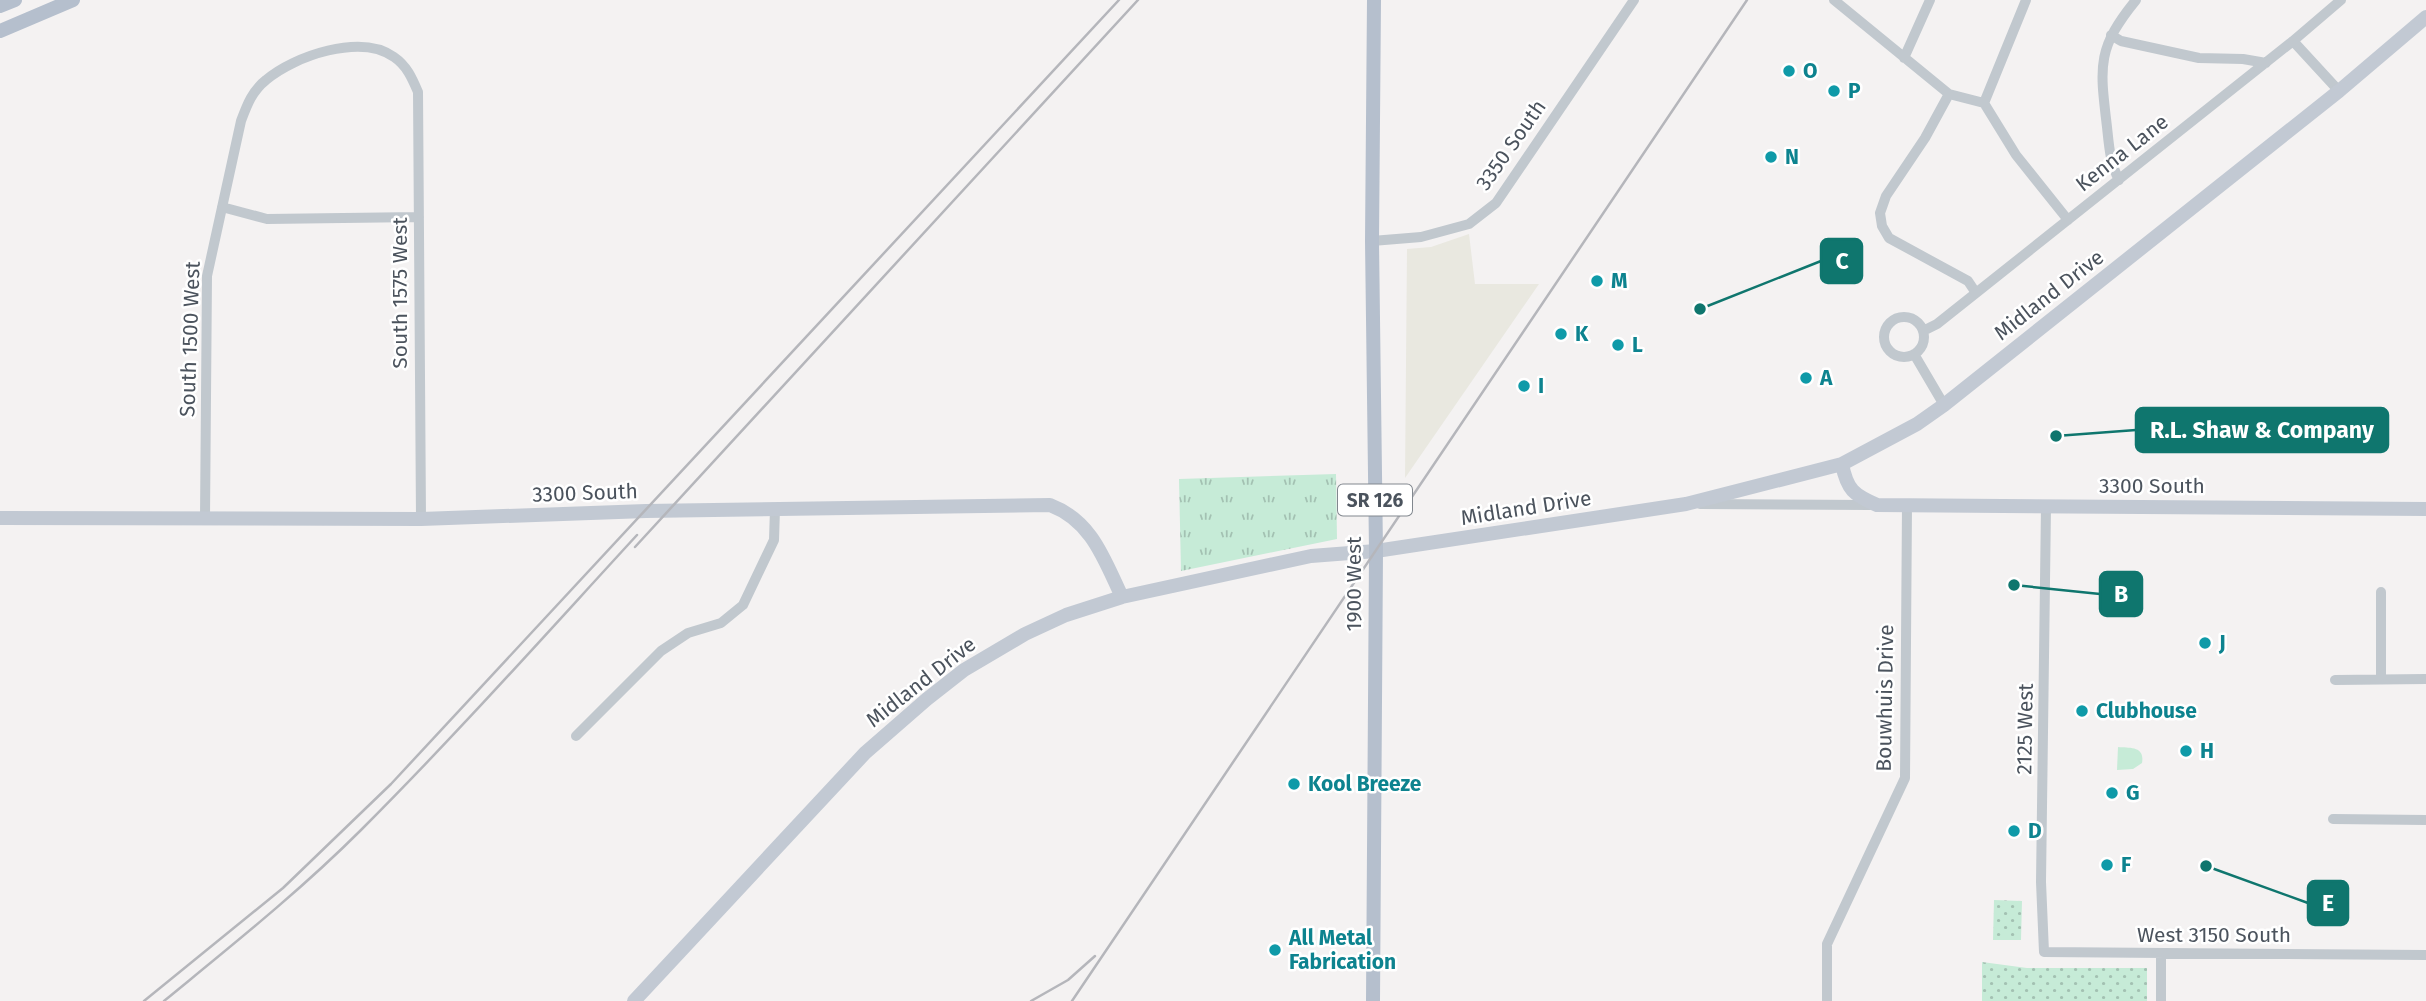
<svg xmlns="http://www.w3.org/2000/svg" width="2426" height="1001" font-family="'Fira Sans',sans-serif">
	<style>
		.commercial { fill: #e9e8e0 }
		.grass { fill: url(#grass-tufts) }
		.park { fill: url(#park-dots) }
		.pitch { fill: #c6ebd7 }
		.lines { fill: none; stroke-linecap: round; stroke-linejoin: round }
		.street { stroke: #c1c8ce; stroke-width: 10 }
		.secondary { stroke: #c2c9d3; stroke-width: 14 }
		.primary { stroke: #b5bfcd; stroke-width: 14 }
		.rail { stroke: #b5b6bb; stroke-width: 2.5 }
		.culture-dot { fill: #0f9aa8; stroke: #fff; stroke-width: 2.5 }
		.labels { text-anchor: middle; dominant-baseline: central; stroke-width: 5; stroke-linejoin: round; paint-order: stroke }
		.shield { fill: #fff; stroke: #81878e; stroke-width: 2 }
		.shield-label { font-size: 19px; font-weight: bold; fill: #4b535d }
		.culture-label { font-size: 21px; font-weight: bold; fill: #0d838f; stroke: #fff; text-anchor: start }
		.street-label { font-size: 21px; fill: #4b535d; stroke: #fff }
		.leader { fill: none; stroke: #0f766e; stroke-width: 2.5 }
		.callout-dot { fill: #0f766e; stroke: #fff; stroke-width: 2.5 }
		.callout { fill: #0f766e; stroke: #0f766e; stroke-width: 2.5 }
		.callout-label { font-size: 23px; text-anchor: middle; font-weight: bold; fill: #fff }
	</style>
	<defs>
		<pattern id="grass-tufts" width="24" height="20" patternUnits="userSpaceOnUse" patternTransform="scale(1.75)"><rect width="24" height="20" fill="#c6ebd7"/><path d="M3 7l-1-3M5 7V3M7 7l1-3M15 17l-1-3M17 17v-4M19 17l1-3" fill="none" stroke="#a3c1b2"/></pattern>
		<pattern id="park-dots" width="8" height="8" patternUnits="userSpaceOnUse" patternTransform="scale(1.75)"><rect width="8" height="8" fill="#c6ebd7"/><path d="M2 2h.1M6 6h.1" fill="none" stroke="#a3c1b2" stroke-width="1.8" stroke-linecap="round"/></pattern>
	</defs>
	<rect width="100%" height="100%" fill="#f4f2f2"/>
	<path class="commercial" d="M1469 234 1475 284H1539L1405 478 1407 249 1431 247Z"/>
	<path class="grass" d="M1336 474 1337 539 1181 571 1179 479Z"/>
	<path class="park" d="M1994 900 2022 901 2021 940H1993Z
		M1982 962 2027 968H2147V1001H1982Z"/>
	<path class="pitch" d="M2118 747C2130 748 2145 746 2142 763L2133 769 2117 770Z"/>
	<g class="lines">
		<path class="street" d="M1834 0 1949 94 1984 103 2016 155 2068 220
			M2111 35 2121 41 2199 58 2243 59 2266 63
			M2293 41 2339 91
			M1904 58 1930 0
			M1949 94 1925 138 1886 196 1880 213 1882 226 1889 238 1968 281 1976 293
			M1984 103 2026 0
			M2119 180C2110 163 2109 146 2107 127 2100 67 2096 49 2136 0
			M222 207 267 219 419 217
			M1372 241 1421 237 1469 224 1496 203 1634 0
			M1884 337a20 20 0 1 1 40 0a20 20 0 1 1-40 0Z
			M1923 331 1937 324 1976 293 2293 41 2341 0
			M1914 354 1944 405
			M1700 504 1870 505
			M2046 506 2041 882 2044 952 2426 955
			M205 518 207 276 241 121C247 105 252 91 266 80 294 56 361 33 394 57 407 66 412 78 418 92L421 519
			M2381 592V678
			M2335 680 2426 679
			M576 736 661 651 688 633 721 623 743 605 774 540 775 509
			M2333 819 2426 820
			M1827 1001V944L1905 778 1907 505
			M2161 1001V955"/>
		<path class="secondary" d="M1842 464C1847 490 1854 495 1877 505L2426 509
			M0 518 421 519 646 511 1050 505C1092 521 1104 559 1122 597
			M634 1001 865 753 927 699 964 670 1025 634 1066 615 1122 597 1311 556 1376 551 1686 504 1842 464 1917 424 1944 405 2339 91 2426 17"/>
		<path class="primary" d="M0 6 15 0
			M0 31 73 0
			M1373 1001 1376 551 1372 241 1374 0"/>
		<path class="rail" d="M635 547 1138 0
			M144 1001 283 888 391 784 1119 0
			M164 1001C231 946 299 892 361 830 456 735 546 634 637 535
			M1031 1001 1068 980 1095 956
			M1072 1001 1747 0"/>
	</g>
	<g class="culture-dot">
		<circle cx="1789" cy="71" r="7"/>
		<circle cx="1834" cy="91" r="7"/>
		<circle cx="1771" cy="157" r="7"/>
		<circle cx="1597" cy="281" r="7"/>
		<circle cx="1561" cy="334" r="7"/>
		<circle cx="1618" cy="345" r="7"/>
		<circle cx="1806" cy="378" r="7"/>
		<circle cx="1524" cy="386" r="7"/>
		<circle cx="2205" cy="643" r="7"/>
		<circle cx="2082" cy="711" r="7"/>
		<circle cx="2186" cy="751" r="7"/>
		<circle cx="1294" cy="784" r="7"/>
		<circle cx="2112" cy="793" r="7"/>
		<circle cx="2014" cy="831" r="7"/>
		<circle cx="2107" cy="865" r="7"/>
		<circle cx="1275" cy="950" r="7"/>
	</g>
	<g class="labels">
		<rect class="shield" x="1338" y="484.5" width="74" height="31" rx="5"/>
		<g class="shield-label">
			<text x="1375" y="500">SR 126</text>
		</g>
		<g class="culture-label">
			<text x="1803" y="71">O</text>
			<text x="1848" y="91">P</text>
			<text x="1785" y="157">N</text>
			<text x="1611" y="281">M</text>
			<text x="1575" y="334">K</text>
			<text x="1632" y="345">L</text>
			<text x="1820" y="378">A</text>
			<text x="1538" y="386">I</text>
			<text x="2219" y="643">J</text>
			<text x="2096" y="711">Clubhouse</text>
			<text x="2200" y="751">H</text>
			<text x="1308" y="784">Kool Breeze</text>
			<text x="2126" y="793">G</text>
			<text x="2028" y="831">D</text>
			<text x="2121" y="865">F</text>
			<text x="1289" y="938">All Metal<tspan x="1289" dy="24">Fabrication</tspan></text>
		</g>
		<g class="street-label">
			<text transform="translate(1511 145) rotate(-55)">3350 South</text>
			<text transform="translate(2122 153) rotate(-38)">Kenna Lane</text>
			<text transform="translate(400 293) rotate(-90)">South 1575 West</text>
			<text transform="translate(2049 295) rotate(-38)">Midland Drive</text>
			<text transform="translate(190 339) rotate(-88)">South 1500 West</text>
			<text x="2152" y="486">3300 South</text>
			<text transform="translate(585 493) rotate(-2)">3300 South</text>
			<text transform="translate(1526 508) rotate(-9)">Midland Drive</text>
			<text transform="translate(1354 584) rotate(-90)">1900 West</text>
			<text transform="translate(921 682) rotate(-38)">Midland Drive</text>
			<text transform="translate(1885 698) rotate(-89)">Bouwhuis Drive</text>
			<text transform="translate(2025 729) rotate(-89)">2125 West</text>
			<text x="2214" y="935">West 3150 South</text>
		</g>
	</g>
	<path class="leader" d="M1700 309L1821 261M2056 436L2136 430M2014 585L2100 594M2206 866L2308 903"/>
	<g class="callout-dot">
		<circle cx="1700" cy="309" r="7"/>
		<circle cx="2056" cy="436" r="7"/>
		<circle cx="2014" cy="585" r="7"/>
		<circle cx="2206" cy="866" r="7"/>
	</g>
	<g class="callout">
		<rect x="1821" y="239" width="41" height="44" rx="7"/>
		<rect x="2136" y="408" width="252" height="44" rx="7"/>
		<rect x="2100" y="572" width="42" height="44" rx="7"/>
		<rect x="2308" y="881" width="40" height="44" rx="7"/>
	</g>
	<g class="callout-label">
		<text x="1842" y="269">C</text>
		<text x="2262" y="438">R.L. Shaw &amp; Company</text>
		<text x="2121" y="602">B</text>
		<text x="2328" y="911">E</text>
	</g>
</svg>
